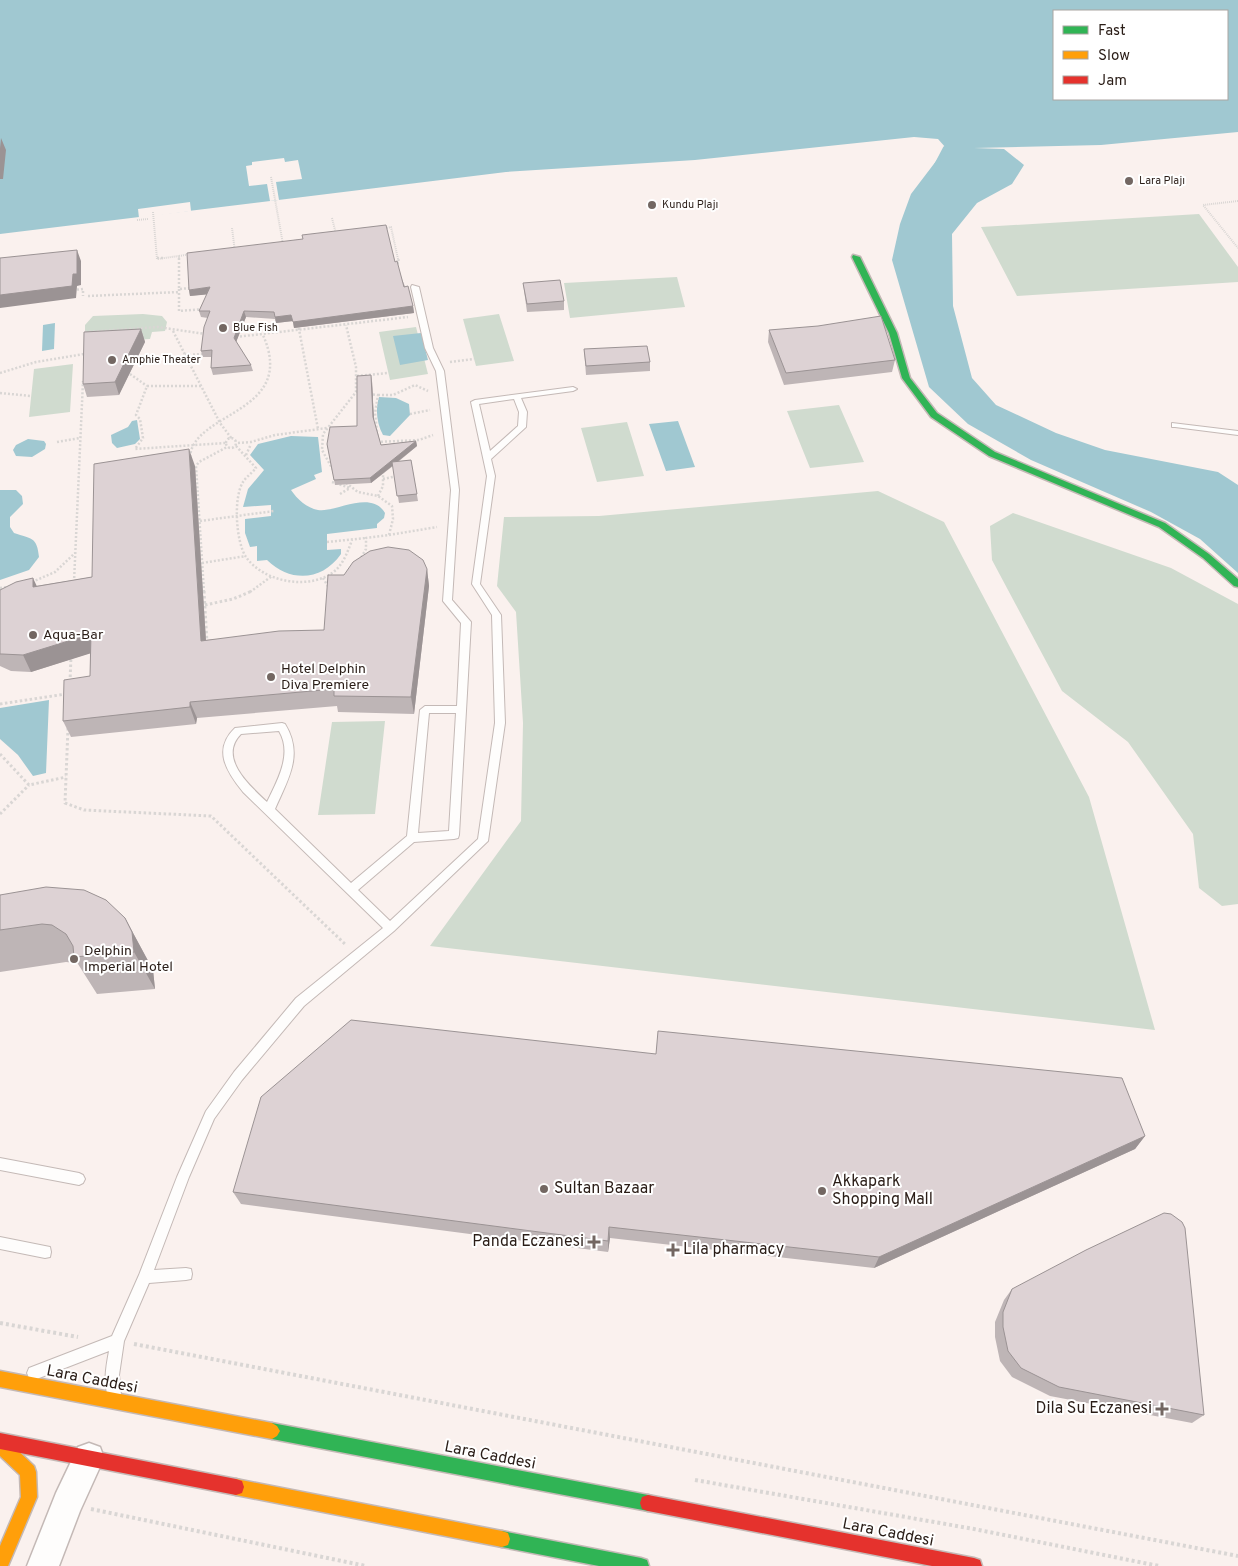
<svg xmlns="http://www.w3.org/2000/svg" width="1238" height="1566" font-family="Overpass,sans-serif">
	<style>
		.green { fill: #d0dbcf }
		.water { fill: #a0c8d1; fill-rule: evenodd }
		.pier { fill: #faf1ee }
		.lines { fill: none; stroke-linecap: round; stroke-linejoin: round }
		.stream { stroke: #a0c8d1; stroke-width: 4 }
		.lane-casing { stroke: #c4b9b6; stroke-width: 2 }
		.street-casing { stroke: #c4b9b6; stroke-width: 3 }
		.fast-casing { stroke: #c4b9b6; stroke-width: 3 }
		.slow-casing { stroke: #c4b9b6; stroke-width: 3 }
		.jam-casing { stroke: #c4b9b6; stroke-width: 3 }
		.path-far3 { stroke: #d9d6d4; stroke-width: 2; stroke-dasharray: 1 1; stroke-linecap: butt }
		.path-far2 { stroke: #d9d6d4; stroke-width: 2.5; stroke-dasharray: 2 2; stroke-linecap: butt }
		.path-far1 { stroke: #d9d6d4; stroke-width: 3; stroke-dasharray: 2.5 2.5; stroke-linecap: butt }
		.path { stroke: #d9d6d4; stroke-width: 4; stroke-dasharray: 3 3; stroke-linecap: butt }
		.lane { fill: #fefdfc; fill-rule: evenodd }
		.street { fill: #fefdfc; fill-rule: evenodd }
		.fast { fill: #30b455; fill-rule: evenodd }
		.slow { fill: #ff9f0a; fill-rule: evenodd }
		.jam { fill: #e5322d; fill-rule: evenodd }
		.wall { fill: #beb5b6 }
		.shaded-wall { fill: #9b9394 }
		.building { fill: #ddd2d4; stroke: #9b9394 }
		.poi-dot { fill: #736762; stroke: #fff; stroke-width: 2 }
		.labels { text-anchor: middle; dominant-baseline: central; stroke-width: 4; stroke-linejoin: round; paint-order: stroke }
		.far-poi-label { font-size: 11px; fill: #2a1d17; stroke: #fff; text-anchor: start }
		.poi-label { font-size: 14px; fill: #2a1d17; stroke: #fff; text-anchor: start }
		.near-poi-label { font-size: 16px; fill: #2a1d17; stroke: #fff; text-anchor: start }
		.near-street-label { font-size: 16px; fill: #2a1d17; stroke: #fff }
	</style>
	<rect width="100%" height="100%" fill="#faf1ee"/>
	<path class="green" d="M1199 214 1238 267V282L1017 296 981 227Z
		M677 277 685 307 570 318 564 283Z
		M143 314 162 316 167 322 165 331 152 332 150 339 85 343V325L93 316Z
		M499 314 514 361 476 366 463 319Z
		M416 327 428 374 390 380 379 332Z
		M73 364 70 412 29 417 34 369Z
		M839 405 864 462 810 468 787 411Z
		M627 422 644 476 597 482 581 428Z
		M878 491 944 522 1089 797 1155 1030 430 946 521 821 523 723 516 612 497 586 504 517 599 516Z
		M1013 513 1171 568 1238 604V904L1222 906 1199 888 1193 834 1128 742 1062 691 992 560 990 526Z
		M385 721 375 814 318 815 332 722Z"/>
	<path class="water" d="M0 0H1238V132L1101 145 974 148 1004 149 1024 165 1012 184 977 203 952 234 953 306 972 378 996 405 1056 433 1105 450 1218 472 1238 485V573L1200 539 1151 512 1031 460 968 424 929 387 892 260 900 224 911 194 946 148 938 139 914 137 695 160 506 172 0 234ZM1054 11H1227V99H1054Z
		M55 323 54 349 42 351 43 325Z
		M421 333 428 360 400 365 393 336Z
		M379 397 396 398 409 404 410 415 390 436 383 435C377 424 375 410 379 397Z
		M137 420 140 439 135 444 117 448 112 443 111 435 128 427 132 421Z
		M678 421 695 467 666 471 649 424Z
		M291 436 318 437 322 472 314 475 316 479 291 490C297 499 307 508 318 510 335 513 371 489 385 513L384 518 377 524V528L327 534V550L341 549V554C322 581 291 583 267 560L257 561V546L250 547 245 533V519L271 516V505L243 507 248 489 264 470 250 455 258 444Z
		M28 439 44 441 46 444 45 449 32 457 16 456 13 450 16 445Z
		M0 490H16L22 496 23 504 10 517V527L14 533C32 539 37 537 39 557L29 570 0 580Z
		M49 700 46 773 33 776 18 755 0 739V708Z"/>
	<path class="pier" d="M284 158 285 162 298 160 302 179 276 182 279 200 270 201 267 184 249 186 246 166 252 165V162Z
		M190 202 191 211 139 218 138 209Z"/>
	<g class="lines">
		<path class="stream" d="M934 169 945 148"/>
		<g class="lane-casing">
			<path id="lane" d="M412 285 419 287 433 348 444 371 459 490 452 600 471 622 459 835 458 838 454 839 414 842 358 890 390 921 478 839 495 723 492 615 472 584 487 476 471 402 475 400 573 387 577 389 573 391 521 398 527 412 526 427 491 459 495 476 480 584 501 615 505 723 488 841 394 931 304 1006 242 1080 214 1119 189 1177 154 1270 186 1268 191 1269 192 1274 191 1279 186 1280 149 1283 124 1341 119 1375 121 1395 119 1400 114 1402 109 1400C103 1384 106 1367 109 1351L34 1380 29 1378 27 1373 29 1368 112 1336 139 1275 177 1177 206 1111 234 1072 296 998 383 928 243 792C227 772 212 750 235 728L282 723 285 724C304 755 288 779 275 809L351 883 407 836 420 710 425 706H457L461 623 443 601 451 490 436 371 425 348 411 287ZM514 399 519 412 518 426 490 451 479 404ZM429 713H456L449 831 418 833ZM279 731C293 754 277 781 267 802 251 787 217 758 241 734Z
				M1172 423 1238 431V435L1175 427H1172Z
				M0 1158 79 1173 83 1175 85 1179 83 1183 79 1185 0 1170Z
				M0 1237 50 1247 51 1252 50 1257 45 1258 0 1249Z"/>
		</g>
		<g class="street-casing">
			<path id="street" d="M89 1443 100 1447 104 1458 80 1511 59 1566H27L56 1493 78 1447Z"/>
		</g>
		<g class="fast-casing">
			<path id="fast" d="M853 255 860 257 897 333 910 378 937 413 995 452 1165 523 1209 554 1238 579V587L1234 586 1203 558 1159 527 989 456 931 417 902 378 889 333 852 257Z
				M272 1423 648 1495 654 1497 656 1503 654 1509 648 1511 272 1439 267 1436 264 1431 267 1426Z
				M502 1531 641 1558 647 1560 649 1566H599L502 1547 496 1545 494 1539 496 1533Z"/>
		</g>
		<g class="slow-casing">
			<path id="slow" d="M0 1371 272 1423 277 1426 280 1431 277 1436 272 1439 0 1387Z
				M0 1437 6 1439 34 1466 36 1472 37 1497 8 1566H0V1546L21 1497 20 1475 0 1456Z
				M236 1479 502 1531 508 1533 510 1539 508 1545 502 1547 236 1495 230 1493 228 1487 230 1481Z"/>
		</g>
		<g class="jam-casing">
			<path id="jam" d="M0 1433 236 1479 242 1481 244 1487 242 1493 236 1495 0 1449Z
				M648 1495 974 1558 980 1560 982 1566H932L648 1511 642 1509 640 1503 642 1497Z"/>
		</g>
		<path class="path-far3" d="M271 177 283 244
			M1238 201 1203 205 1238 248
			M153 212 157 259 179 256V259
			M332 218 336 234
			M137 220 148 219
			M232 228 235 252
			M383 229 391 227 398 259
			M294 241 307 239
			M179 256 191 254"/>
		<path class="path-far2" d="M157 258H163
			M179 258V289L191 288
			M393 264 399 263 398 258
			M179 289V311L204 309
			M73 290 83 289V296
			M88 296 179 292
			M298 324 318 429
			M173 331 220 423 232 439
			M85 332 158 327 205 334
			M236 337 408 317
			M185 355 204 354
			M450 362 474 359
			M0 373 36 362 84 354
			M130 374 147 386
			M357 376 388 373
			M201 386H147L136 415 140 419 143 438 135 449 225 443
			M0 393 31 396
			M369 394 378 395 375 413 378 441
			M378 395H393L415 385 428 391
			M410 414 430 410
			M226 443a5 5 0 1 1 10 0a5 5 0 1 1-10 0Z
			M57 442 80 438
			M377 442 419 440 433 435
			M238 443 251 442 275 435 327 428
			M236 446 256 468C252 473 246 477 243 482 233 498 236 542 246 557 264 583 312 591 336 570 344 562 348 551 352 540
			M246 455 251 444
			M190 457C193 411 298 414 263 335
			M333 470 322 450 323 434 356 392V367L346 325
			M383 479 397 476
			M332 482 350 488
			M346 483 358 492 378 496 392 506 393 519 389 535 366 538V549L361 558
			M340 494 350 488
			M378 496 383 486V470
			M200 521 274 511
			M389 535 437 527
			M327 542 366 538
			M202 563 246 556
			M323 578 329 588
			M32 582 55 572 75 553
			M74 582 83 381
			M0 588 9 587
			M204 592 196 466 199 462 227 447
			M250 592 272 576"/>
		<path class="path-far1" d="M204 591 207 643
			M205 605 233 599 252 591
			M70 682 71 656
			M0 704 66 694
			M68 728 65 803 84 810 211 816 346 945
			M0 754 29 785 66 777
			M0 814 29 785"/>
		<path class="path" d="M0 1323 78 1337
			M134 1344 1238 1556
			M695 1480 974 1529 1159 1566
			M91 1509 366 1566"/>
		<use href="#lane" class="lane"/>
		<use href="#street" class="street"/>
		<use href="#fast" class="fast"/>
		<use href="#slow" class="slow"/>
		<use href="#jam" class="jam"/>
	</g>
	<path class="wall" d="M395 262 413 306 414 313 294 328 293 321 276 323 275 319 246 317 236 342 251 365 253 371 213 375 211 368V357H203L201 351 208 318 201 317 199 311 207 294 190 296 189 290Z
		M523 283 564 301V310L527 312Z
		M141 329 145 342 119 395 87 397 83 384Z
		M769 330 895 360 892 372 784 385 768 342Z
		M584 349 650 362V371L586 375Z
		M372 381 374 420 381 445 416 441 417 446 398 462 411 460 418 501 399 503 393 466 371 483 335 485 327 444 357 426Z
		M195 466 206 640 324 630 344 575 427 569 429 586 414 714 338 712 337 706 197 718 196 724 71 737 63 721 90 676V653L31 672 11 671 0 666V590L36 586 92 577Z
		M0 895 125 918 153 970 155 989 97 994 78 964 76 963 66 962 0 972Z
		M1145 1136 1135 1149 874 1268 610 1238 608 1252 241 1204 233 1192Z
		M1012 1289 1204 1415 1192 1423 1050 1396 1012 1377 1000 1361 995 1337V1322L1004 1300Z"/>
	<path class="shaded-wall" d="M1 138 6 150 3 179H0V148Z
		M77 250 81 261V285L77 286 76 298 0 308V295L73 274Z
		M210 287 212 294 190 296 189 290Z
		M413 306 414 313 294 328 293 322Z
		M244 311 246 317 235 345 234 338Z
		M291 315 293 321 276 323 275 317Z
		M141 329 145 342 119 395 115 382Z
		M371 375 372 381 374 423 373 417Z
		M416 441 417 446 371 483 370 478Z
		M189 449 195 466 207 658 201 641Z
		M427 569 429 586 414 714 411 697Z
		M33 578 41 595 33 587Z
		M91 634 98 651 31 672 23 655Z
		M190 702 197 718 196 724 190 707Z
		M125 918 153 970 155 989 134 952Z
		M1145 1136 1135 1149 874 1268 879 1257Z
		M609 1227 610 1238 608 1252V1241Z"/>
	<path class="building" d="M386 225 395 262 397 261 404 287 408 286 413 306 293 322 291 315 275 317 274 312 244 311 234 338 251 365 211 368 212 350 201 351 204 327 210 311H199L210 287 189 290 187 253 303 239 302 235Z
		M77 250V274H73L72 286 0 295V258Z
		M560 280 564 301 527 304 523 283Z
		M881 316 895 360 786 373 769 330 818 326Z
		M141 329 115 382 83 384 84 332Z
		M647 346 650 362 586 366 584 349Z
		M371 375 373 417 381 445 416 441 370 478 334 480 327 444 330 427 357 426V376Z
		M189 449 201 641 279 631 324 630 328 575H344L353 562 370 551 388 547 409 550 423 560 427 569 411 697 334 696V689L190 702V707L63 721 64 680 90 676 91 634 23 655 2 654H0V590L16 582 33 578V587L92 577 94 464Z
		M411 460 417 494 397 496 392 462Z
		M46 887 84 890 106 900 125 918 132 932 134 952 74 957 73 946 66 934 52 925 42 924 0 930V895Z
		M351 1020 656 1054 658 1031 1122 1078 1145 1136 879 1257 609 1227 608 1241 233 1192 261 1097Z
		M1164 1213 1171 1214 1182 1222 1185 1228 1204 1415 1059 1387 1021 1368 1008 1351 1003 1327V1312L1012 1289 1086 1250Z"/>
	<g class="poi-dot">
		<circle cx="1129" cy="181" r="5"/>
		<circle cx="652" cy="205" r="5"/>
		<circle cx="223" cy="328" r="5"/>
		<circle cx="112" cy="360" r="5"/>
		<circle cx="33" cy="635" r="5"/>
		<circle cx="271" cy="677" r="5"/>
		<circle cx="74" cy="959" r="5"/>
		<circle cx="544" cy="1189" r="5"/>
		<circle cx="822" cy="1191" r="5"/>
		<path d="M591.5 1234.5h5v5h5v5h-5v5h-5v-5h-5v-5h5z"/>
		<path d="M670.5 1242.5h5v5h5v5h-5v5h-5v-5h-5v-5h5z"/>
		<path d="M1159.5 1401.5h5v5h5v5h-5v5h-5v-5h-5v-5h5z"/>
	</g>
	<g class="labels">
		<g class="far-poi-label">
			<text x="1139" y="181">Lara Plajı</text>
			<text x="662" y="205">Kundu Plajı</text>
			<text x="233" y="328">Blue Fish</text>
			<text x="122" y="360">Amphie Theater</text>
		</g>
		<g class="poi-label">
			<text x="43" y="635">Aqua-Bar</text>
			<text x="281" y="669">Hotel Delphin<tspan x="281" dy="16">Diva Premiere</tspan></text>
			<text x="84" y="951">Delphin<tspan x="84" dy="16">Imperial Hotel</tspan></text>
		</g>
		<g class="near-poi-label">
			<text x="832" y="1182">Akkapark<tspan x="832" dy="18">Shopping Mall</tspan></text>
			<text x="554" y="1189">Sultan Bazaar</text>
			<text x="584" y="1242" text-anchor="end">Panda Eczanesi</text>
			<text x="683" y="1250">Lila pharmacy</text>
			<text x="1152" y="1409" text-anchor="end">Dila Su Eczanesi</text>
		</g>
		<g class="near-street-label">
			<text transform="translate(92 1380) rotate(11)">Lara Caddesi</text>
			<text transform="translate(490 1456) rotate(11)">Lara Caddesi</text>
			<text transform="translate(888 1533) rotate(11)">Lara Caddesi</text>
		</g>
	</g>
	<rect x="1053" y="10" width="175" height="90" fill="#ffffff" stroke="#aaa5a2"/>
	<rect x="1063" y="26" width="25" height="8" fill="#30b455" stroke="#aaa5a2"/>
	<text x="1098" y="35" font-size="15" fill="#2a1d17">Fast</text>
	<rect x="1063" y="51" width="25" height="8" fill="#ff9f0a" stroke="#aaa5a2"/>
	<text x="1098" y="60" font-size="15" fill="#2a1d17">Slow</text>
	<rect x="1063" y="76" width="25" height="8" fill="#e5322d" stroke="#aaa5a2"/>
	<text x="1098" y="85" font-size="15" fill="#2a1d17">Jam</text>
</svg>
